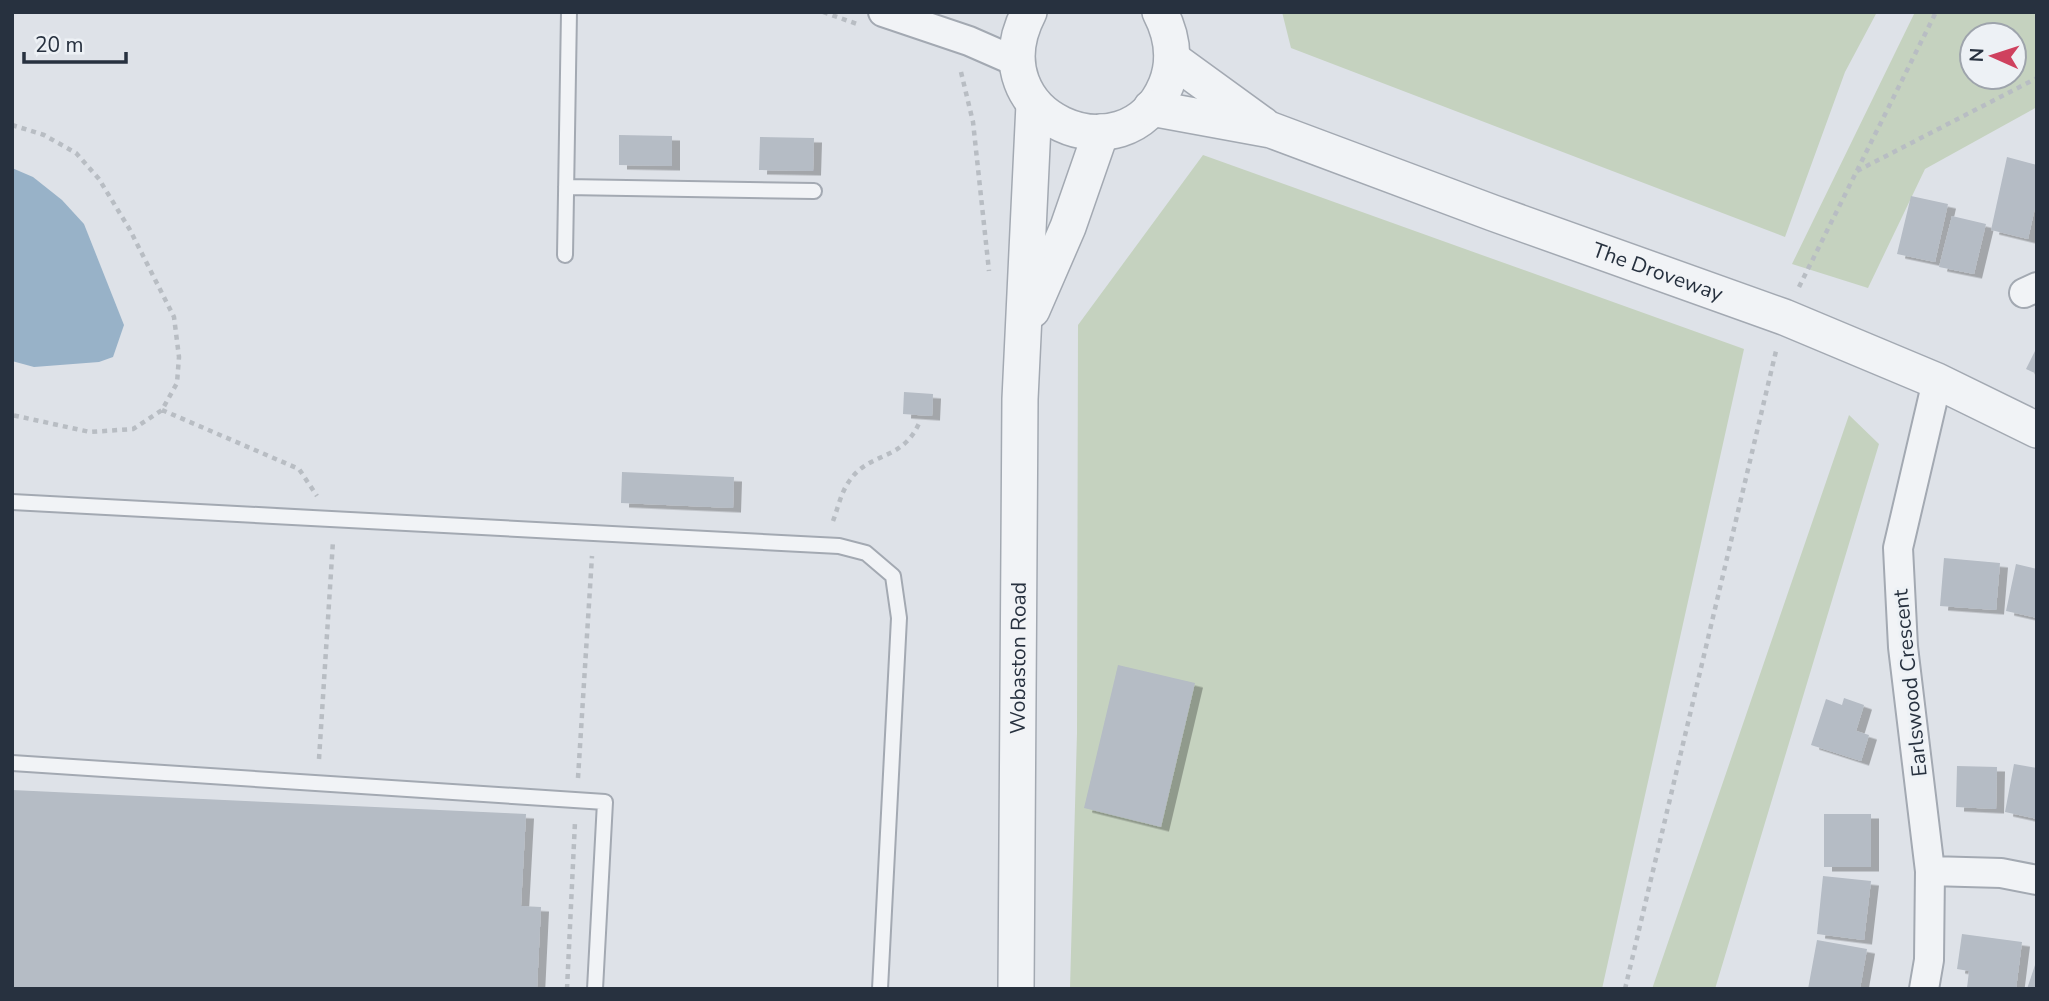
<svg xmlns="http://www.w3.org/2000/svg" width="2049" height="1001" font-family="'Nunito Sans',sans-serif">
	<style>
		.green { fill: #c5d2bf; fill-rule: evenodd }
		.water { fill: #98b2c8 }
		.building { fill: #b5bcc5; filter: url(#shadow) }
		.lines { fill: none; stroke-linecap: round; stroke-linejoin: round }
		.service-casing { stroke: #a3a9b2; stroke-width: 18 }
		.minor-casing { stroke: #a3a9b2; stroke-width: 32 }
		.tertiary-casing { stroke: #a3a9b2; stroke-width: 38 }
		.path { stroke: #b8bdc3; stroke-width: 4.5; stroke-dasharray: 5 5; stroke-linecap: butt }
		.service { stroke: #f1f3f6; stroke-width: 14 }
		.minor { stroke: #f1f3f6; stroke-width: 28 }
		.tertiary { stroke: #f1f3f6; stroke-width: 35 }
		.labels { text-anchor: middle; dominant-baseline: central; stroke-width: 6; stroke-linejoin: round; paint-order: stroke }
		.street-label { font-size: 21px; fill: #27313f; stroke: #edf1f5 }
	</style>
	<defs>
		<filter id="shadow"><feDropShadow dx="8" dy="4.5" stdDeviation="0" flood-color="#0004"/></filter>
	</defs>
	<rect width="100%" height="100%" fill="#dee2e8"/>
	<path class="green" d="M1282 12H1877L1845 72 1785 237 1291 48Z
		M1915 12H2037V107L1925 169 1868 288 1792 264ZM1972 35H2014V77H1972Z
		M1203 155 1744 349 1602 989H1070L1077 733 1078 325Z
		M1849 415 1879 444 1715 989H1652Z"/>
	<path class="water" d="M12 168 33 177 62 200 84 224 124 325 113 357 99 362 34 367 12 361Z"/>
	<path class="building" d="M619 135 672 136V166L619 165Z
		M760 137 814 138 813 171 759 170Z
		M2007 157 2037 165V199L2028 239 1991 230Z
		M1911 196 1948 204 1935 262 1897 254Z
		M1952 216 1986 224 1974 274 1939 267Z
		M2037 347V374L2026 369Z
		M904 392 933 394 932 416 903 414Z
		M622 472 734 477 733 508 621 503Z
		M1944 558 2000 563 1996 610 1940 606Z
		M2016 564 2037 569V618L2006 611Z
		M1118 665 1195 683 1161 827 1084 808Z
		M1844 698 1864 705 1856 731 1869 735 1861 761 1811 745 1826 699 1842 705Z
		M2014 764 2037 768V819L2005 812Z
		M1957 766 1997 767 1996 809 1956 807Z
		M12 790 526 814 521 906 541 907 537 989H12Z
		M1824 814H1871V867H1824Z
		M1823 876 1871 881 1864 940 1817 934Z
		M1962 934 2022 942 2016 989 1967 988 1969 971 1957 969Z
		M1817 940 1867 949 1860 989H1808Z
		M2036 962 2037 989H2027Z"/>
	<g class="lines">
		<g class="service-casing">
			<path id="service" d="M566 187 814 191
				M565 255 569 12
				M12 502 839 546 866 553 893 576 899 618 880 989
				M12 763 605 802 595 989"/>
		</g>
		<g class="minor-casing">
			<path id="minor" d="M883 12 969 41 1017 62
				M2024 293 2037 287
				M1930 871 2001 873 2037 880
				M1924 989 1929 960 1930 871 1903 647 1898 548 1937 381"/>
		</g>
		<g class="tertiary-casing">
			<g id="tertiary">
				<path d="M1029 12C974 118 1126 181 1166 85 1176 60 1172 35 1160 12"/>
				<path d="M1172 59 1263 125"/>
				<path id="s1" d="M1151 108 1271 130 1493 213 1784 317 1937 381 2037 430"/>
				<path d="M1032 310 1068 227 1101 132"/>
				<path id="s2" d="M1016 989 1020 399 1034 104"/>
			</g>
		</g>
		<path class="path" d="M823 12 857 24
			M961 72 973 122 989 271
			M12 125 44 135 76 153 99 179 130 230 174 317 179 357 177 383 162 410 133 429 90 432 12 415
			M1857 171 2037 78
			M1799 287 1936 12
			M162 410 299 469 317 496
			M833 521C838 508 841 492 850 480 870 451 903 462 920 421
			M319 759 333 541
			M578 778 592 556
			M567 989 575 822
			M1625 989 1776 351"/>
		<use href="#service" class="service"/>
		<use href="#minor" class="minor"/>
		<use href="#tertiary" class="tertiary"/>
	</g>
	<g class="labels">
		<g class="street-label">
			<text stroke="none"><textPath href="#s1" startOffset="534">The Droveway</textPath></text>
			<text stroke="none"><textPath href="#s2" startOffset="331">Wobaston Road</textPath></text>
			<text transform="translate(1910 683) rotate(-96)">Earlswood Crescent</text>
		</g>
	</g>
	<rect width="2049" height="1001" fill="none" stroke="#27313f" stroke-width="28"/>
	<g transform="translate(1993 56) rotate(273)"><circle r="33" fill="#edf1f5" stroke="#9ea4ac" stroke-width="2"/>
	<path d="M0-5L12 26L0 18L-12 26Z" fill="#cf415e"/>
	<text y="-10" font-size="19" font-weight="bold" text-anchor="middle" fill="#27313f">N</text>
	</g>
	<path d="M24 52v10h102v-10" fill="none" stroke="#27313f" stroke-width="3.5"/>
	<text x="35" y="52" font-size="21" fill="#27313f" stroke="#edf1f5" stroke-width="5" paint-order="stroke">20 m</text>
</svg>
